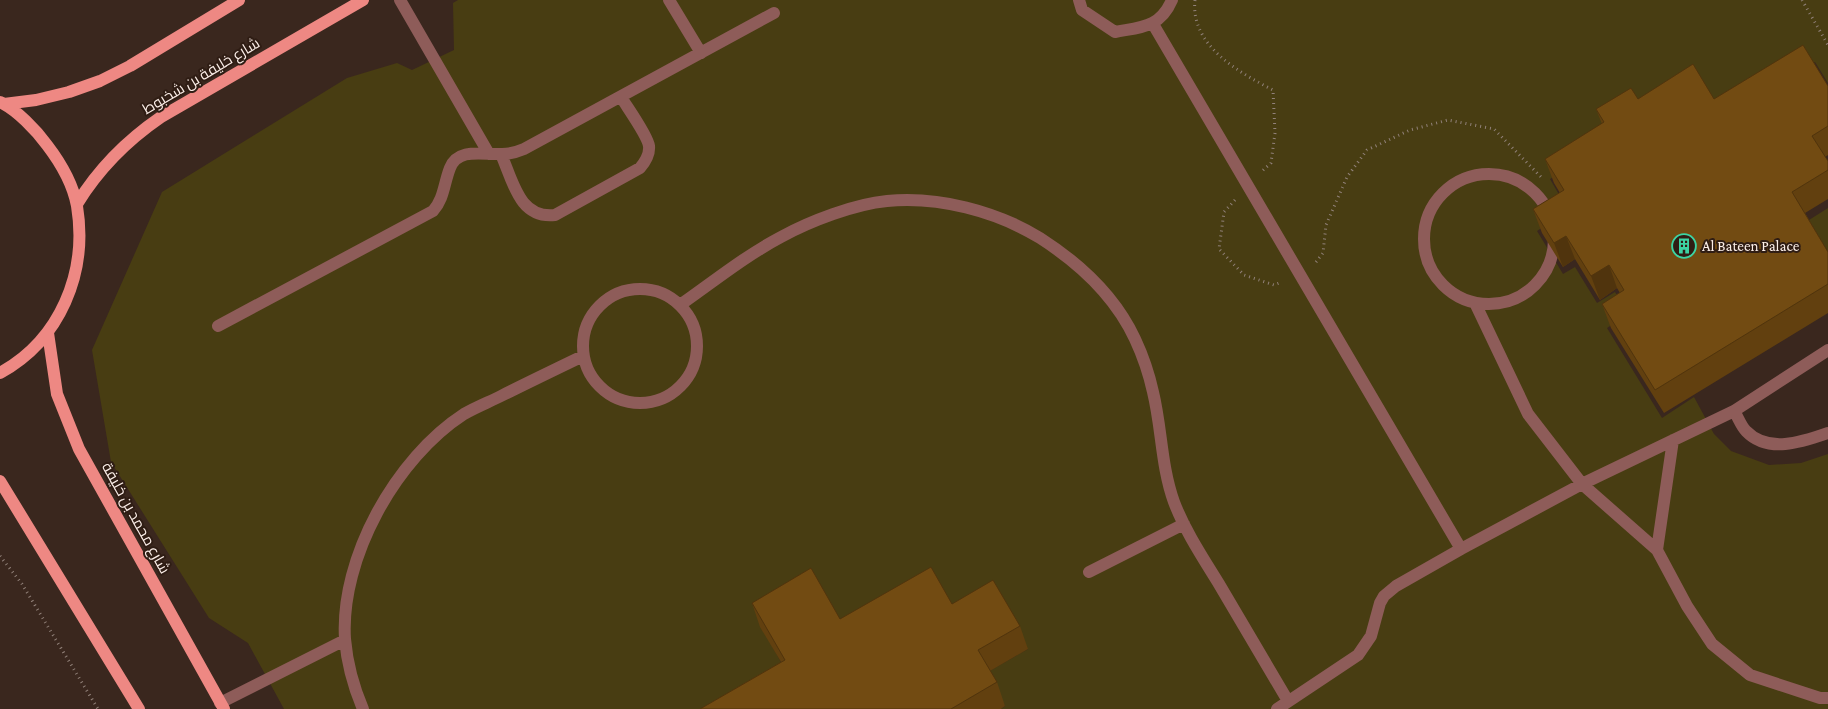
<svg xmlns="http://www.w3.org/2000/svg" width="1828" height="709" font-family="'Crimson Pro',Cairo,serif">
	<style>
		.green { fill: #483d12 }
		.lines { fill: none; stroke-linecap: round; stroke-linejoin: round }
		.path { stroke: #918179; stroke-width: 3; stroke-dasharray: 1 4; stroke-linecap: butt }
		.minor { stroke: #8e5c59; stroke-width: 12 }
		.major { stroke: #ee8883; stroke-width: 12 }
		.wall { fill: #62400f }
		.shaded-wall { fill: #50340d }
		.building { fill: #724b12; stroke: #50340d }
		.labels { text-anchor: middle; dominant-baseline: central; stroke-width: 4; stroke-linejoin: round; paint-order: stroke }
		.street-label { font-size: 15px; fill: #fcefe9; stroke: #2f1d14 }
		.poi-label { font-size: 15px; fill: #fcefe9; stroke: #2f1d14; text-anchor: start }
	</style>
	<rect width="100%" height="100%" fill="#3a271e"/>
	<path class="green" d="M458 0H1828V83L1815 62 1724 119 1606 145 1550 179 1568 210 1537 231 1563 274 1575 267 1597 303 1615 292 1628 314 1607 328 1662 418 1694 397 1714 434 1731 451 1769 465 1801 463 1828 454V709H1001L1005 706 986 673 1028 649 849 643 761 626 793 684 750 709H284L248 643 209 618 111 462 92 350 162 192 347 78 397 63 412 70 454 50 453 3Z
		M1828 208V252L1809 220Z"/>
	<g class="lines">
		<path class="path" d="M1195 0C1190 45 1238 72 1273 90L1275 133 1271 163 1261 172
			M1802 0 1828 45
			M1235 200 1224 212 1219 249 1244 275 1274 285 1282 282
			M1316 262 1323 253 1326 225 1347 177 1367 150 1410 130 1448 120 1494 129 1542 178
			M0 556 22 584 98 709"/>
		<path class="minor" d="M400 0 489 154
			M669 0 701 53
			M1079 0 1082 10 1115 32C1141 27 1160 28 1172 0
			M1153 24 1461 549
			M501 154C513 181 519 219 555 215L640 168C645 162 650 155 649 146 648 136 627 107 621 97
			M1424 239a65 65 0 1 1 130 0a65 65 0 1 1-130 0Z
			M583 346a57 57 0 1 1 114 0a57 57 0 1 1-114 0Z
			M680 305C713 282 745 256 781 237 810 221 855 204 887 201 938 196 996 211 1040 238 1079 263 1115 296 1135 339 1143 356 1149 374 1153 392 1162 429 1161 466 1174 502 1185 531 1203 558 1219 584 1242 623 1265 662 1288 701
			M1476 305 1528 414 1582 484 1657 550
			M218 326 433 211C444 199 444 183 450 168 458 147 484 155 502 154 510 154 517 152 524 149L774 13
			M1734 411C1738 417 1741 426 1746 431 1768 454 1802 442 1828 433
			M1673 440 1657 550 1687 606 1712 644 1750 675 1820 698H1828
			M1089 572 1184 524
			M220 703 345 640
			M363 709C354 688 347 662 345 639 340 558 396 458 464 414 476 407 489 402 501 396 529 382 556 369 583 356
			M1277 709 1358 655 1371 636 1380 603 1384 596 1396 586 1461 549 1582 484 1734 411 1828 350"/>
		<path class="major" d="M0 102C17 110 36 130 47 145 60 162 73 184 77 206 88 273 60 340 0 373
			M4 104 36 100 69 92 100 81 130 66 239 0
			M77 204C99 168 126 141 161 117L363 0
			M48 333 57 394 79 449 224 709
			M0 481 139 709"/>
	</g>
	<path class="wall" d="M1828 86V155L1825 157 1828 161V199L1805 213 1828 252V313L1664 413 1611 328 1602 304 1620 293 1617 288 1600 300 1575 259 1563 267 1542 233 1533 209 1560 193 1554 183 1545 159 1602 124 1596 109 1638 99H1714Z
		M752 603 840 619 952 604 1020 626 1028 649 990 671 997 682 1005 706 1001 709H700L781 662 760 627Z"/>
	<path class="shaded-wall" d="M1566 236 1575 259 1563 267 1554 243Z
		M1609 265 1617 288 1600 300 1591 276Z"/>
	<path class="building" d="M1803 45 1828 86V126L1812 136 1828 161V170L1792 192 1828 252V284L1655 390 1602 304 1624 290 1609 265 1591 276 1566 236 1554 243 1533 209 1564 190 1545 159 1604 122 1596 109 1631 88 1638 99 1693 64 1714 99Z
		M931 567 952 604 993 580 1020 626 978 650 997 682 951 709H700L785 660 752 603 811 568 840 619Z"/>
	<defs>
		<g id="building-ring" transform="scale(1.25)"><circle r="9.5" fill="#2f1d14" stroke="#3cd4a3" stroke-width="1.5"/><path d="M-4-6H4V6H1V3H-1V6H-4ZM-2.5-4.3h1.7v1.8h-1.7ZM.8-4.3h1.7v1.8H.8ZM-2.5-1h1.7V.8h-1.7ZM.8-1h1.7V.8H.8Z" fill="#3cd4a3"/></g>
	</defs>
	<g fill-rule="evenodd">
		<use href="#building-ring" x="1684" y="246"/>
	</g>
	<g class="labels">
		<g class="street-label">
			<text transform="translate(201 76) rotate(-31)">شارع خليفة بن شخبوط</text>
			<text transform="translate(136 518) rotate(61)">شارع محمد بن خليفة</text>
		</g>
		<g class="poi-label">
			<text x="1702" y="246">Al Bateen Palace</text>
		</g>
	</g>
</svg>
